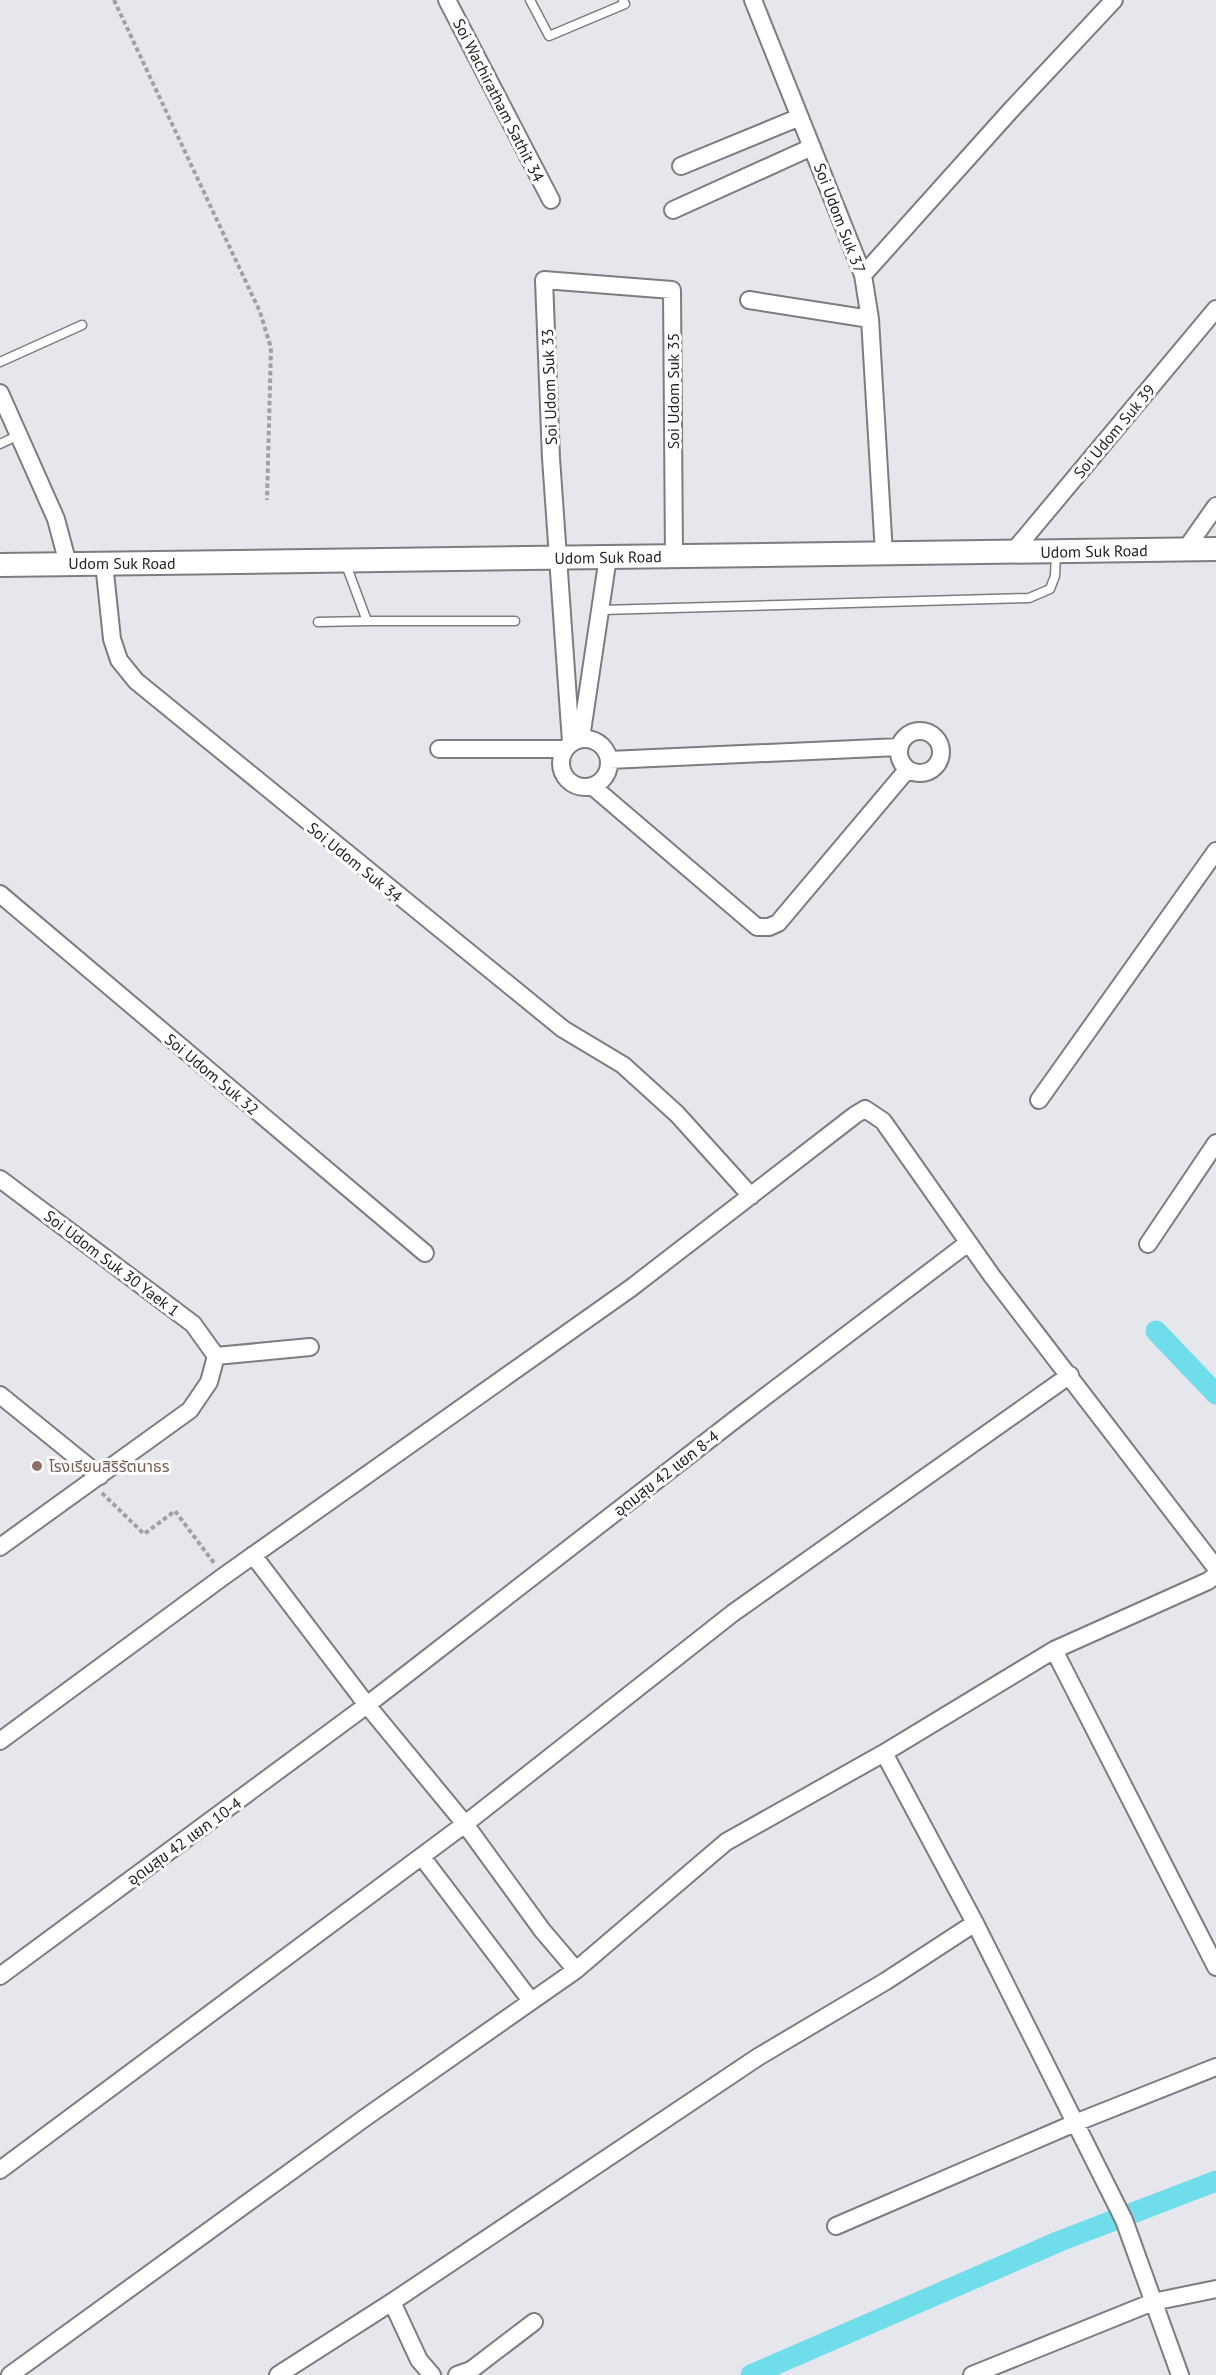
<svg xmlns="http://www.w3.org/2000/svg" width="1216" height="2375" font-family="'PT Sans','Noto Sans Thai',sans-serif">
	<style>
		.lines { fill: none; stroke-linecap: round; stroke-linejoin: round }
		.canal { stroke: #6fddea; stroke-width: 21 }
		.service-casing { stroke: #7c7c82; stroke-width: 11 }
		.minor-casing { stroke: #7c7c82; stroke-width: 20 }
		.secondary-casing { stroke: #7c7c82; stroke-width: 26 }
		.path { stroke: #a0a0a5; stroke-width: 4; stroke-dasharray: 4.5 3; stroke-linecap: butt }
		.service { stroke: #fff; stroke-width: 8 }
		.minor { stroke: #fff; stroke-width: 16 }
		.secondary { stroke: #fff; stroke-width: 22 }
		.education-dot { fill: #8d6e63; stroke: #fff; stroke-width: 2 }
		.labels { text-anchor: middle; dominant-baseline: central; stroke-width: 6; stroke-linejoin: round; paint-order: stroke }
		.street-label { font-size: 16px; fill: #232325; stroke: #fff }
		.education-label { font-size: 16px; fill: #785e54; stroke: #fff; text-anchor: start }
	</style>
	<rect width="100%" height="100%" fill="#e6e6ed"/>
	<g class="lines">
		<path class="canal" d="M1156 1331 1216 1394
			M751 2375 1060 2241 1216 2181"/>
		<g class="service-casing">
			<path id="service" d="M530 0 549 36 625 4 623 0
				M0 362 82 325
				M0 444 19 435
				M345 562 367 621H515
				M601 610 1029 598 1050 589 1055 576 1056 552
				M318 622 367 621"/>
		</g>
		<g class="minor-casing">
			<path id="minor" d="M447 0 551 200
				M753 0 863 275 870 319 884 554
				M681 166 800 117
				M673 210 812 147
				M863 275 1011 110 1114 0
				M749 300 870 319
				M0 393 56 519 68 564
				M1185 550 1216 506
				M1012 553 1216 309
				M104 563 112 639 119 660 136 681 563 1029 623 1065 677 1114 751 1196
				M899 752a21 21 0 1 1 42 0a21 21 0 1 1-42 0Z
				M581 738 608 557
				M561 763a24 24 0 1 1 48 0a24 24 0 1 1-48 0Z
				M571 742 551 458 544 280 672 290 674 557
				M439 749H564
				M609 760 899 747
				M592 786 757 927H769L778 923 907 770
				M0 894 425 1253
				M1039 1100 1216 851
				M0 1179 193 1324 216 1356
				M1148 1244 1216 1143
				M216 1356 310 1347
				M0 1395 100 1476
				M0 1547 190 1410 209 1382 216 1356
				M253 1555 367 1705 465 1824 542 1930 576 1970
				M1054 1650 1216 1967
				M0 1741 224 1576 631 1288 855 1115 865 1109 883 1121 992 1276 1216 1568
				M884 1753 975 1923 1124 2220 1180 2375
				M422 1857 531 2001
				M0 1976 367 1705 737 1418 968 1243
				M0 2170 465 1824 733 1613 1070 1375
				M836 2226 1075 2123 1216 2067
				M392 2302 419 2360 432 2375
				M10 2375 366 2117 576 1970 726 1842 884 1753 1054 1650 1208 1581 1216 1575
				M278 2375 392 2302 758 2057 886 1981 975 1923
				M457 2375 471 2370 534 2322
				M972 2375 1153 2302 1216 2289"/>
		</g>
		<g class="secondary-casing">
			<path id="secondary" d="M0 565 1216 549"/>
		</g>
		<path class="path" d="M114 0 260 312 271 348 267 500
			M102 1493 144 1534 175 1511 214 1563"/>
		<use href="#service" class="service"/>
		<use href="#minor" class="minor"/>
		<use href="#secondary" class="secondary"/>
	</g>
	<circle class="education-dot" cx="37" cy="1466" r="6"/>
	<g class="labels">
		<g class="street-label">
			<text transform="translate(499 100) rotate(63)">Soi Wachiratham Sathit 34</text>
			<text transform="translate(840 218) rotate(69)">Soi Udom Suk 37</text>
			<text transform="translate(549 387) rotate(-92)">Soi Udom Suk 33</text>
			<text transform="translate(673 391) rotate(-90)">Soi Udom Suk 35</text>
			<text transform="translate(1114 431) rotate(-50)">Soi Udom Suk 39</text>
			<text transform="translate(1094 551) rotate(-1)">Udom Suk Road</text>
			<text transform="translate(608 557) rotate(-1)">Udom Suk Road</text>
			<text x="122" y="563">Udom Suk Road</text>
			<text transform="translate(355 862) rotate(39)">Soi Udom Suk 34</text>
			<text transform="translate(212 1074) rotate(40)">Soi Udom Suk 32</text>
			<text transform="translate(112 1263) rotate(37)">Soi Udom Suk 30 Yaek 1</text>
			<text transform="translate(666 1473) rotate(-38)">อุดมสุข 42 แยก 8-4</text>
			<text transform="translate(184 1841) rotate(-36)">อุดมสุข 42 แยก 10-4</text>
		</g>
		<g class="education-label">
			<text x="49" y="1466">โรงเรียนสิริรัตนาธร</text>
		</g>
	</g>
</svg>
